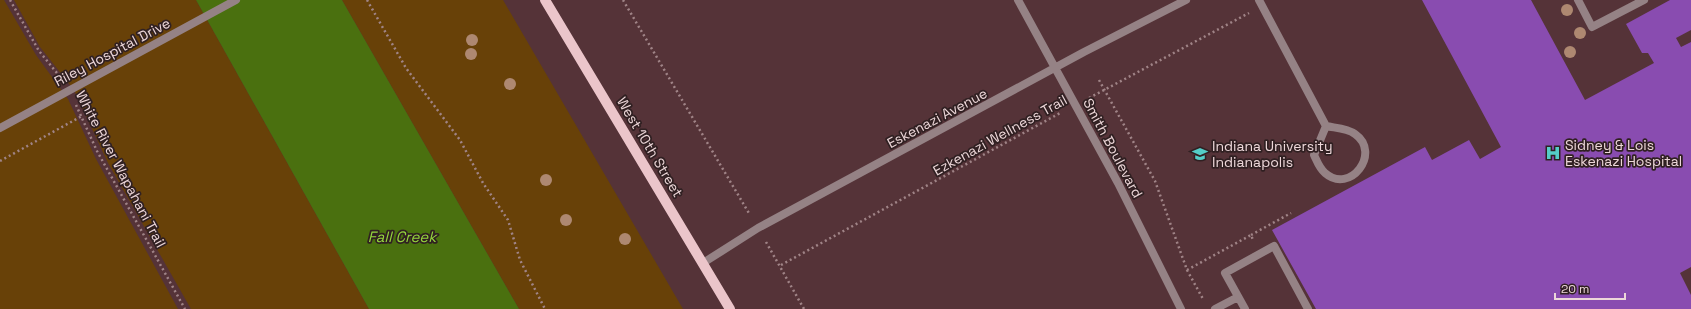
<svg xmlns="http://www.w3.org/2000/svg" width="1691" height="309" font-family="'Space Grotesk',sans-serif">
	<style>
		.green { fill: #684108 }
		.water { fill: #4a700f }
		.building { fill: #894cb0 }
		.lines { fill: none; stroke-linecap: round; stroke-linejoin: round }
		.path { stroke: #a08487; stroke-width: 2.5; stroke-dasharray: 2 3; stroke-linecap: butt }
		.lane { stroke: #958285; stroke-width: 8 }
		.street { stroke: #958285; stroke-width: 8 }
		.primary { stroke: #ebc5ca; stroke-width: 10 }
		.tree { fill: #ae8871 }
		.labels { text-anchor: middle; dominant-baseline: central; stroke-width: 3.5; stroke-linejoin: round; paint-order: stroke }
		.street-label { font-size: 14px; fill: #edd7d9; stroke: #302022 }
		.poi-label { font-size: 14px; fill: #edd7d9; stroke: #302022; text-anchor: start }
		.water-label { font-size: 15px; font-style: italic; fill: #94d53d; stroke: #302022 }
	</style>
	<rect width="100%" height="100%" fill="#553338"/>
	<path class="green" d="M0 0H4L36 55 68 99 96 159 178 309H0Z
		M14 0H196L369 309H191L108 163 74 90 40 47Z
		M342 0H503L683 309H519Z"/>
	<path class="water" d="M196 0H342L519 309H369Z"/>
	<path class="building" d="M1422 0H1531L1585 100 1654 63 1648 53H1642L1626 24 1670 0H1691V30L1676 38 1681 47 1691 42V267L1680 273 1691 295V309H1316L1272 230 1425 147 1432 160 1469 140 1480 159 1501 147Z"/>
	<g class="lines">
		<path class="path" d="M10 0 39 51 61 78
			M367 0 406 68 460 140 483 183 508 220 520 260 545 309
			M623 0 750 215
			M1099 80 1155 181 1187 270 1203 299
			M1089 98 1249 13
			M76 105 97 151 185 309
			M0 161 82 116
			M1251 235 1291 213
			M766 242 804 309
			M781 265 1062 112
			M1187 270 1251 235 1253 240"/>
		<path class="lane" d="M1259 0 1326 126
			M1578 0 1592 27 1644 0
			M1326 126C1335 128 1347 128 1355 134 1382 153 1350 195 1325 173 1319 168 1317 161 1314 155Z
			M1215 309 1238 297
			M1245 309 1225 273 1274 246 1308 309"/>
		<path class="street" d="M1018 0 1118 183 1181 309
			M0 128 236 0
			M703 263 758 228 1084 52 1186 0"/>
		<path class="primary" d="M545 0 730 309"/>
	</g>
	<g class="tree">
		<circle cx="1567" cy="10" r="6"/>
		<circle cx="1580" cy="33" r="6"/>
		<circle cx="472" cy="40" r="6"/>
		<circle cx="1570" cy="52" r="6"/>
		<circle cx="471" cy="54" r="6"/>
		<circle cx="510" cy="84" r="6"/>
		<circle cx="546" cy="180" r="6"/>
		<circle cx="566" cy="220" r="6"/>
		<circle cx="625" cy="239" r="6"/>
	</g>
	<defs>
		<g id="hospital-bare" transform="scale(1.2)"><path d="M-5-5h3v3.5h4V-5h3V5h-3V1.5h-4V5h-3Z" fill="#54cdc7" stroke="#302022" stroke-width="2.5" paint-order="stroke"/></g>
		<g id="university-bare" transform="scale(1.2)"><path d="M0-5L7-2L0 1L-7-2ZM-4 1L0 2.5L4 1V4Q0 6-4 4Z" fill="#54cdc7" stroke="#302022" stroke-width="2.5" paint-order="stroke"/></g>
	</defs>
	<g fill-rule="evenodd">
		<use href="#hospital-bare" x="1553" y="153"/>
		<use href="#university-bare" x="1200" y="154"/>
	</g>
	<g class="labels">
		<g class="street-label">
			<text transform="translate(112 52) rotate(-28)">Riley Hospital Drive</text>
			<text transform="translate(937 118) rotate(-28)">Eskenazi Avenue</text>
			<text transform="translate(1000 135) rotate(-29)">Ezkenazi Wellness Trail</text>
			<text transform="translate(650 147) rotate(59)">West 10th Street</text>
			<text transform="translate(1113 148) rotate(62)">Smith Boulevard</text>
			<text transform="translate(121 169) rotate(62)">White River Wapahani Trail</text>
		</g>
		<g class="poi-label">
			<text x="1565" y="145">Sidney &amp; Lois<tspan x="1565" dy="16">Eskenazi Hospital</tspan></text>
			<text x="1212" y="146">Indiana University<tspan x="1212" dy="16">Indianapolis</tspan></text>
		</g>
		<g class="water-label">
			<text x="402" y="236">Fall Creek</text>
		</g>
	</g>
	<path d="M1555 293v6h70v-6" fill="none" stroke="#edd7d9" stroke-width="2"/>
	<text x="1561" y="293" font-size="12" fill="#edd7d9" stroke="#302022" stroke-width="3" paint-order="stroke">20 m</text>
</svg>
